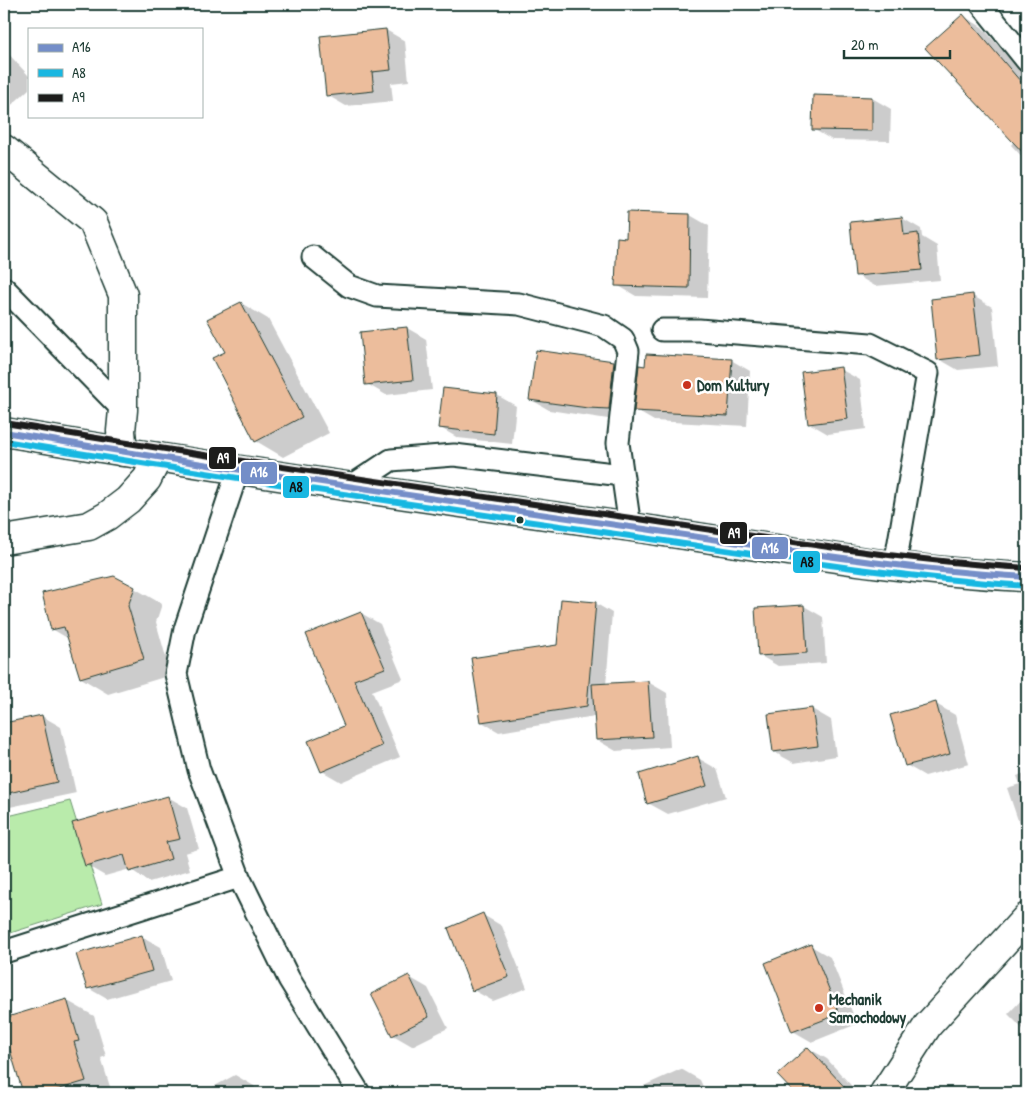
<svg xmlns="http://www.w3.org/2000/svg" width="1031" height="1097" font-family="'Patrick Hand',sans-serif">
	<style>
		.green { fill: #b9ebab; stroke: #6c9470 }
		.shadow { fill: #0003 }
		.building { fill: #ecbd9c; stroke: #1f3d34 }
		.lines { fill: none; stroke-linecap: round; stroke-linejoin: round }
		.lane-casing { stroke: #1f3d34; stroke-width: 25 }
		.street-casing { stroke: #1f3d34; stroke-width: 31 }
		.secondary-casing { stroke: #1f3d34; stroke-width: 31 }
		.lane { stroke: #fff; stroke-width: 21 }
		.street { stroke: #fff; stroke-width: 28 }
		.secondary { stroke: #fff; stroke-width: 28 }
		.bus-1-casing { stroke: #fff; stroke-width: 10 }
		.bus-2-casing { stroke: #fff; stroke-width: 10 }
		.bus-3-casing { stroke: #fff; stroke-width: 10 }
		.bus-1 { stroke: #748ec8; stroke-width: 6 }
		.bus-2 { stroke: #19b7e1; stroke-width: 6 }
		.bus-3 { stroke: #1d1d1c; stroke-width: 6 }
		.poi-dot { fill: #c8321e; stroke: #fff; stroke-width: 2 }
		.bus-dot { fill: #1f3d34; stroke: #fff; stroke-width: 2 }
		.labels { text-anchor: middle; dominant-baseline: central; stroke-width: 5; stroke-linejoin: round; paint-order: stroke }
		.poi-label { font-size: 16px; font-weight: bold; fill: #1f3d34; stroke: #fff; text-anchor: start }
		.line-badge { stroke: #fff; stroke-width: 2 }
		.badge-label { font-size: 14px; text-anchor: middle; font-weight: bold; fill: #fff }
		.pale-badge-label { font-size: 14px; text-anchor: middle; font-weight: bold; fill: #111 }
	</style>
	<rect width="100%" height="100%" fill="#fff"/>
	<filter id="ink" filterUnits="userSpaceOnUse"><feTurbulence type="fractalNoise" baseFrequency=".02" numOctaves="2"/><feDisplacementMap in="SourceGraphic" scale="10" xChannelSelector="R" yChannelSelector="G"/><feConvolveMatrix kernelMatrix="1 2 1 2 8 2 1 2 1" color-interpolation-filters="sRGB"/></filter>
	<g filter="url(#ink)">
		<path class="green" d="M4 797 8 816 70 801 102 904 4 935Z"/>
		<path class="shadow" d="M963 16 982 27 1027 79V162L1011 145 1014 141Z
			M386 30 405 41 409 81 391 83 393 101 346 106 327 95Z
			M4 49 29 76V89L4 112Z
			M872 98 891 109 890 141 832 140 813 129Z
			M628 213 690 215 709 226 707 298 636 296 617 285 628 239Z
			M902 218 921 229 922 237 937 246 940 280 875 286 856 275Z
			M973 296 992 307 998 366 958 370 939 359Z
			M241 303 268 319 329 433 283 457 256 441 226 352Z
			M407 328 426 339 432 390 386 395 367 384Z
			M537 352 614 363 633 374 628 420 608 419 549 410 530 399Z
			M731 360 750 371 747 426 654 421 635 410 646 367Z
			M840 369 860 380 866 429 828 434 809 423Z
			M444 389 497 395 516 406 512 444 458 438 439 427Z
			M134 588 162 604 156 622 171 675 108 694 81 678 69 639 52 629Z
			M595 603 612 613 606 685 648 682 667 693 670 747 616 751 597 740 595 716 499 732 482 722 558 646Z
			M804 606 823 617 826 663 778 666 759 655Z
			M361 613 380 624 403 679 372 691 400 757 341 782 322 771 345 727Z
			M1027 663V681L1021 666Z
			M936 704 955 715 969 764 925 776 906 765Z
			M812 709 831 720 836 756 794 763 774 752Z
			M42 716 61 727 76 793 10 807 4 803V725Z
			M698 758 717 769 726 797 668 814 648 803Z
			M1027 772V835L1022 832 1007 788 1020 784 1017 776Z
			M168 797 187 808 199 849 185 853 190 870 149 882 130 869 105 876 86 865Z
			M483 915 502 926 527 988 493 1001 473 990Z
			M141 936 161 947 171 981 107 999 88 988Z
			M811 946 830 957 857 1024 812 1042 793 1031Z
			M409 977 428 988 448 1028 412 1046 393 1035Z
			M1027 994V1033L1008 1014Z
			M66 1000 94 1016 106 1056 101 1058 112 1093H24L4 1026V1019Z
			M808 1048 827 1059 858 1093H796L779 1075Z
			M681 1069 700 1080 706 1093H628Z
			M235 1075 254 1086 257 1093H202Z"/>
		<path class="building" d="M963 14 1027 89V157L925 48Z
			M386 29 391 70 372 72 374 91 326 96 320 36Z
			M813 95 872 97V131L812 130Z
			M627 212 690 214 689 288 615 286 617 237 626 238Z
			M902 217 904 235 918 233 922 270 855 276 850 222Z
			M973 294 980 355 937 360 931 299Z
			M241 302 302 417 255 442 212 358 225 352 207 319Z
			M407 327 413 380 365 385 360 332Z
			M536 350 614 361 609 409 588 408 529 400Z
			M646 354 732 359 728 416 634 411 639 365 645 366Z
			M841 367 848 419 808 424 801 372Z
			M443 388 497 394 494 434 438 428Z
			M114 576 135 587 128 606 144 659 80 678 64 627 51 630 42 593Z
			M561 599 596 602 587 706 481 722 471 658 557 645Z
			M804 605 807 653 758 656 755 608Z
			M361 612 385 668 354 680 382 746 321 772 308 741 344 726 306 634Z
			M648 681 652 737 596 740 592 684Z
			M936 702 950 754 905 766 890 715Z
			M812 708 818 746 773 752 768 714Z
			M42 715 57 782 4 794V723Z
			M698 756 707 786 647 804 639 774Z
			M168 796 180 839 166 842 171 859 129 872 124 855 85 866 72 823Z
			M483 913 509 977 472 991 448 928Z
			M142 935 152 971 87 989 76 954Z
			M811 944 839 1014 792 1032 765 963Z
			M409 975 429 1017 392 1036 371 994Z
			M67 999 79 1041 74 1042 86 1081 47 1093H23L4 1030V1018Z
			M808 1047 850 1093H794L777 1075Z"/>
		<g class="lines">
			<g class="lane-casing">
				<path id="lane" d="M981 4 1027 61
					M313 257 349 286 377 296 519 304 604 326 623 339 628 351 618 443 630 527
					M4 288 123 410
					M662 330H699L870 344 928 373 895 565
					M238 470 185 629 176 674 199 770 239 877 289 979 359 1093
					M350 487 391 460 454 455 622 475
					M4 952 239 877"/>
			</g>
			<g class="street-casing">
				<path id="street" d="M4 149 93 222 123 295V410L121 431 123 452
					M4 540 89 526 107 516 128 500 147 479 158 457
					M884 1093 928 1025 1027 917"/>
			</g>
			<g class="secondary-casing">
				<path id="secondary" d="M4 432C212 467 421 498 631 527 763 546 894 571 1027 577"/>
			</g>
			<use href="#lane" class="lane"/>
			<use href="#street" class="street"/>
			<use href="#secondary" class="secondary"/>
			<g class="bus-1-casing">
				<path id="bus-1" d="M4 432C212 467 421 497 630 527 763 546 894 569 1027 577"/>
			</g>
			<g class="bus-2-casing">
				<path id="bus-2" d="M4 441C212 475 421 506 630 536 762 555 893 577 1026 586"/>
			</g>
			<g class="bus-3-casing">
				<path id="bus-3" d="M5 423C214 458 422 488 631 518 763 537 894 560 1027 568"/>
			</g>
			<use href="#bus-1" class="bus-1"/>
			<use href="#bus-2" class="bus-2"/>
			<use href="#bus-3" class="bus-3"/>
		</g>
	</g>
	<g class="poi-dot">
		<circle cx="687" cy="385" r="5"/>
		<circle cx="819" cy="1008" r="5"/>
	</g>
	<circle class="bus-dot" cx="520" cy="520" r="4.5"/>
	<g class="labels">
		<g class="poi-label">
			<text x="697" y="385">Dom Kultury</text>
			<text x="829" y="999">Mechanik<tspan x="829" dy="18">Samochodowy</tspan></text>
		</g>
	</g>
	<g class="line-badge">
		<rect x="208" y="446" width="29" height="24" rx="5" fill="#1d1d1c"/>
		<rect x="240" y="461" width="38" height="24" rx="5" fill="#748ec8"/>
		<rect x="282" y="475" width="28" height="24" rx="5" fill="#19b7e1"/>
		<rect x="719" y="521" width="29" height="24" rx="5" fill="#1d1d1c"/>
		<rect x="751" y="536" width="38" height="24" rx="5" fill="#748ec8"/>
		<rect x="792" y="550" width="29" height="24" rx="5" fill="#19b7e1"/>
	</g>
	<g class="badge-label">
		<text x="223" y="463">A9</text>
		<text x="259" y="477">A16</text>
		<text x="734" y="538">A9</text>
		<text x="770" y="553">A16</text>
	</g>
	<g class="pale-badge-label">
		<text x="296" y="492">A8</text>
		<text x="807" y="567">A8</text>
	</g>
	<rect width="1031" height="1097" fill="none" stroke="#fff" stroke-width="20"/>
	<rect x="10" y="10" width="1011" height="1077" fill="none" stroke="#1f3d34" stroke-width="2" filter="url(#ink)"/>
	<rect x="28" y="28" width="175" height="90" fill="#ffffff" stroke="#a5b1ae"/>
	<rect x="38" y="44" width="25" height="8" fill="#748ec8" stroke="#a5b1ae"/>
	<text x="72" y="52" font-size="15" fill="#1f3d34">A16</text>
	<rect x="38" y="69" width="25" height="8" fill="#19b7e1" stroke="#a5b1ae"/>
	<text x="72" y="78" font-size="15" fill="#1f3d34">A8</text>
	<rect x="38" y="94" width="25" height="8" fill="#1d1d1c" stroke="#a5b1ae"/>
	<text x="72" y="102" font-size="15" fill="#1f3d34">A9</text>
	<path d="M844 50v8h106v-8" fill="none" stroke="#1f3d34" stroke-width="2.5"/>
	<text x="851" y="50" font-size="15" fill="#1f3d34" stroke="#ffffff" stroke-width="4" paint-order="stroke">20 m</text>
</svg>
